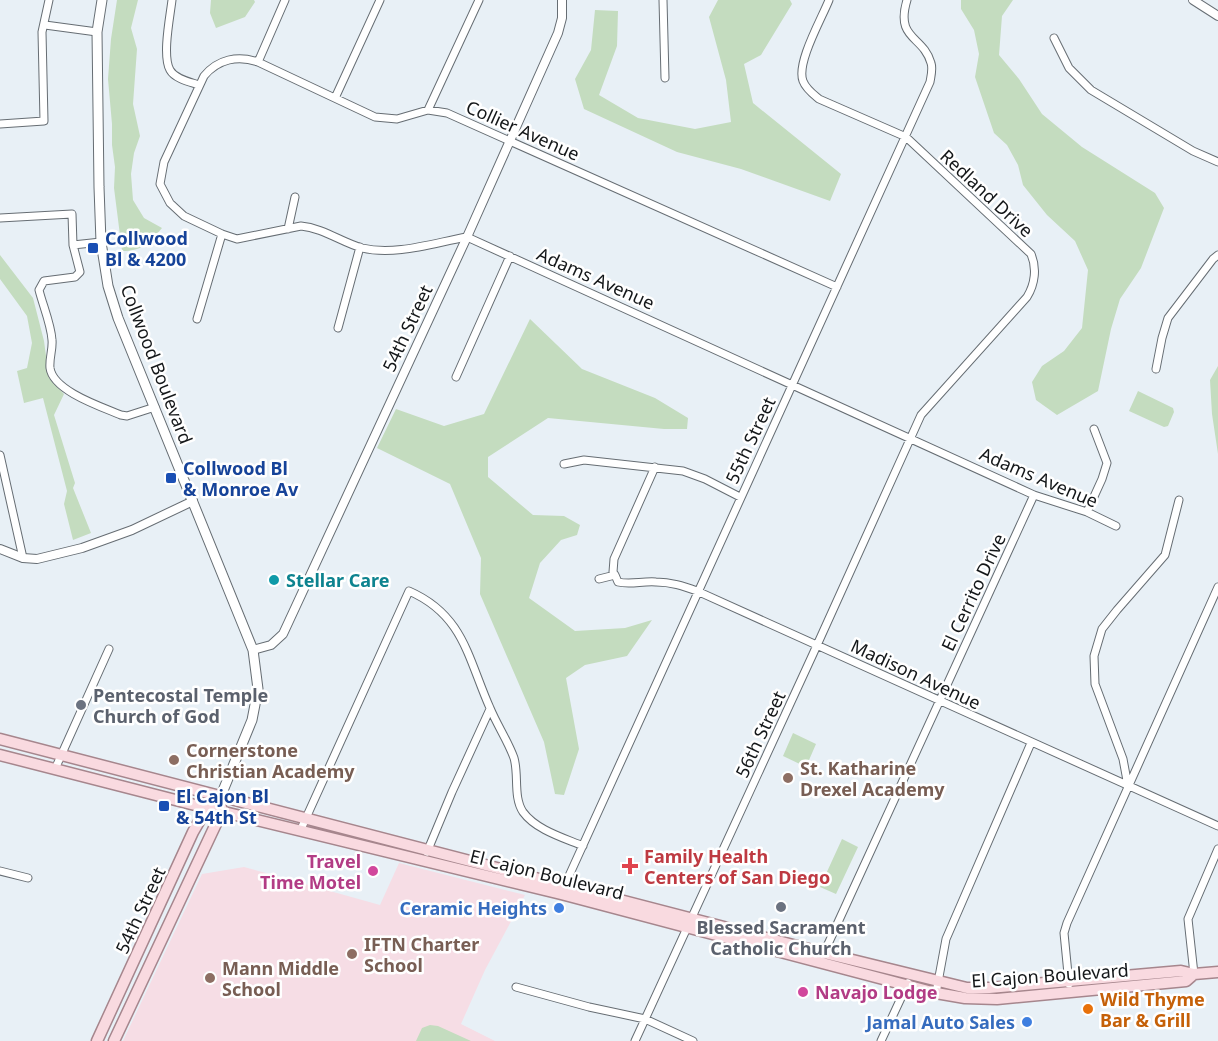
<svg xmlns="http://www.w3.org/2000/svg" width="1218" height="1041" font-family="'Noto Sans',sans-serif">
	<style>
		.education { fill: #f6dde5 }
		.green { fill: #c4dcbf }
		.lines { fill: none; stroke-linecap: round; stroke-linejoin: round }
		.minor-casing { stroke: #666d73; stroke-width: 9 }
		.tertiary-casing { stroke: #666d73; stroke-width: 10 }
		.secondary-casing { stroke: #666d73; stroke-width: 11 }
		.primary-casing { stroke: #a6868d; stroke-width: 13 }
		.minor { stroke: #fff; stroke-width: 7 }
		.tertiary { stroke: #fff; stroke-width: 8 }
		.secondary { stroke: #fff; stroke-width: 9 }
		.primary { stroke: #f9dae0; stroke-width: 10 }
		.transit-dot { fill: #1a4fb4; stroke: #fff; stroke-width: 2 }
		.culture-dot { fill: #0f9aa8; stroke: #fff; stroke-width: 2 }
		.worship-dot { fill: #6b7280; stroke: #fff; stroke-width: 2 }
		.education-dot { fill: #8d6e63; stroke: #fff; stroke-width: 2 }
		.health-dot { fill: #e0444e; stroke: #fff; stroke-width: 2 }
		.hotel-dot { fill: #d1479c; stroke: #fff; stroke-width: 2 }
		.shop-dot { fill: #3f7fe0; stroke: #fff; stroke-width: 2 }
		.food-dot { fill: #e8710a; stroke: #fff; stroke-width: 2 }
		.labels { text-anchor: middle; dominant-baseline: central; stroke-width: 5; stroke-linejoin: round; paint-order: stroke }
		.street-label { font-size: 18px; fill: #141719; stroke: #fff }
		.transit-label { font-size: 18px; font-weight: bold; fill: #164399; stroke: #fff; text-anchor: start }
		.culture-label { font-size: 18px; font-weight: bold; fill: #0d838f; stroke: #fff; text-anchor: start }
		.worship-label { font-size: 18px; font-weight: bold; fill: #5b616d; stroke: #fff; text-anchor: start }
		.education-label { font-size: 18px; font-weight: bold; fill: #785e54; stroke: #fff; text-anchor: start }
		.health-label { font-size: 18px; font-weight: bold; fill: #be3a42; stroke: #fff; text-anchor: start }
		.hotel-label { font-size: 18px; font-weight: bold; fill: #b23c85; stroke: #fff; text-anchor: end }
		.shop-label { font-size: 18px; font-weight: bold; fill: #366cbe; stroke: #fff; text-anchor: end }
		.food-label { font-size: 18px; font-weight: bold; fill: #c56008; stroke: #fff; text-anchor: start }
	</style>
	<rect width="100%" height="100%" fill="#e8f0f6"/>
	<path class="education" d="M399 863 525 895 485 970 461 1024 495 1041H123L202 874 244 867 380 905Z"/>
	<path class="green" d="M117 0H138L131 28 137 49 133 104 140 136 134 153 131 174 133 200 144 218 162 228C149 243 143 251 122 251L114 188 115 167 112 145V124L108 79 111 39Z
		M211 0H254L255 2 245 17 216 28 210 13Z
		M718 0H790L792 4 761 55 744 64 753 103 841 174 830 201 741 169 677 152 584 109 575 79 591 50 595 10 618 11 617 46 599 95 638 118 695 129 731 122 726 80 709 17Z
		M961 0H1013L1002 16 999 55 1019 79 1042 114 1082 147 1155 193 1164 208 1141 268 1120 299 1111 329 1098 391 1057 415 1036 400 1032 382 1042 366 1064 351 1082 328 1088 270 1075 241 1047 215 1023 185 1018 165 1007 145 994 133 975 77 979 54 974 30 961 9Z
		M0 255 33 298 44 341 49 378 64 394 54 415 75 483 73 488 91 533 73 540 64 504 67 491 43 398 24 403 17 371 27 368 32 343 27 316 0 279Z
		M530 319 582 369 655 398 688 418 687 429H664L548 418 488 457V477L533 515 564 516 580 525 577 535 561 540 540 563 529 598 575 631 625 628 652 620 627 656 585 665 566 678 579 749 564 795 555 794 544 742 480 594 481 558 450 484 377 448 396 409 444 426 484 414Z
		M1218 366V454L1212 414 1210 380Z
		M1138 391 1173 408 1174 412 1168 426 1164 427 1129 411Z
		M793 733 816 744 806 767 783 756Z
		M842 839 858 847 836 894 820 887Z
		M430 1025 438 1026 471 1041H416L422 1028Z"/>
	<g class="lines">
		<g class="minor-casing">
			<path id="minor" d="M172 0C170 17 162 56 170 70 175 79 190 82 199 85
				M663 0 665 78
				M45 25 97 32
				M1054 38 1069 68 1091 90 1193 151 1218 162
				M258 62 285 0
				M335 98 380 0
				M428 110 479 0
				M0 124 44 121 42 32 49 0
				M0 218 72 214 73 245 80 272 75 277 44 281 39 290C43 306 51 324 52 340 53 349 49 358 50 368 53 391 102 407 121 415L127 416 155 407
				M288 229 295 197
				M73 245 101 242
				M837 287 447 113 428 110 397 119 375 117 258 62C238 55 218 59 204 76L164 162 160 184 170 203 184 216 222 234 237 239 301 226C323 228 341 242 362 248 395 256 433 243 467 237L1034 495 1087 512 1116 526
				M197 319 222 234
				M338 328 360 247
				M1156 369 1162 338 1168 318 1213 259 1218 255
				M456 377 510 256
				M0 455 23 558
				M564 464 584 460 683 471 705 479 740 497
				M1087 512 1102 479 1107 463 1094 429
				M615 575 613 572 614 559 655 467
				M599 579 615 575 618 582C630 585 642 581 656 582 671 582 683 586 697 591L1218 826
				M55 769 109 649
				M1128 786 1123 759 1095 684 1094 656 1102 629 1117 610 1165 555 1179 500
				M301 829 409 591C464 615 468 659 490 708 497 725 508 741 514 758 519 775 513 797 523 812 536 830 564 838 583 846
				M427 852 452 792 490 709
				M0 871 28 878
				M563 889 930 82C931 76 933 69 931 63 923 35 895 40 907 0
				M823 955 1034 495
				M1194 974 1188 919 1218 849
				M1069 984 1064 933 1067 923 1218 587
				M516 987 589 1007 645 1019 693 1041
				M936 993 946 939 1031 743
				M635 1041 813 654 921 415 1027 297C1035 284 1037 268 1031 254L906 137 819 99C813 94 806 89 803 81 796 63 822 18 829 0
				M881 1041 908 983"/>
		</g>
		<g class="tertiary-casing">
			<path id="tertiary" d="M1193 0 1218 16
				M0 549 23 558 37 559 82 548 132 530 193 501
				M253 650 271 645 283 634 467 237 558 33 562 18V0"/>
		</g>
		<g class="secondary-casing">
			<path id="secondary" d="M102 0 97 32 99 187 101 242 108 286 118 318 253 650 258 689 252 720 220 798"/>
		</g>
		<g class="primary-casing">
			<path id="primary" d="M0 739 824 953 967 988H989L1181 971 1194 974 1218 972
				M0 755 191 804 561 894 936 993 965 998 997 999 1186 981 1194 974
				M97 1041 193 832 207 808 210 805
				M114 1041 222 811 221 807"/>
		</g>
		<use href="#minor" class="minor"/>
		<use href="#tertiary" class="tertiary"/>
		<use href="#secondary" class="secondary"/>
		<use href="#primary" class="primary"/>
	</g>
	<g class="transit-dot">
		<rect x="87" y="242" width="12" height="12" rx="3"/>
		<rect x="165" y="472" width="12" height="12" rx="3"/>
		<rect x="158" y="800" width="12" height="12" rx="3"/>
	</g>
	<circle class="culture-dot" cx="274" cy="580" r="6"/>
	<g class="worship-dot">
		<circle cx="81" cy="705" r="6"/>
		<circle cx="781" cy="907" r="6"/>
	</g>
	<g class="education-dot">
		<circle cx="174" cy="760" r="6"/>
		<circle cx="788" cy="778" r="6"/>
		<circle cx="352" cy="954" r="6"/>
		<circle cx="210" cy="978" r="6"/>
	</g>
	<path class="health-dot" d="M627 857h6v6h6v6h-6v6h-6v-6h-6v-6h6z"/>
	<g class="hotel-dot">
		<circle cx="373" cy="871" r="6"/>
		<circle cx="803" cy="992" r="6"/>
	</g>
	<g class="shop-dot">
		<circle cx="559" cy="908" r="6"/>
		<circle cx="1027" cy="1022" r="6"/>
	</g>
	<circle class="food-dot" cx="1088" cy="1009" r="6"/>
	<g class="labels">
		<g class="street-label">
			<text transform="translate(523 130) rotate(24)">Collier Avenue</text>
			<text transform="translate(987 193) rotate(43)">Redland Drive</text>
			<text transform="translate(596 278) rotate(24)">Adams Avenue</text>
			<text transform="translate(407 328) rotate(-65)">54th Street</text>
			<text transform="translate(157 364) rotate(69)">Collwood Boulevard</text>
			<text transform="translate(750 440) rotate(-65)">55th Street</text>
			<text transform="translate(1039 477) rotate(23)">Adams Avenue</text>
			<text transform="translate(973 592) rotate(-65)">El Cerrito Drive</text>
			<text transform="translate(916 674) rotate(25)">Madison Avenue</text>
			<text transform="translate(760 734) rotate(-65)">56th Street</text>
			<text transform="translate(547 874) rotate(14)">El Cajon Boulevard</text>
			<text transform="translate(140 910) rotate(-65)">54th Street</text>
			<text transform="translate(1050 975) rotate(-4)">El Cajon Boulevard</text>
		</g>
		<g class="transit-label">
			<text x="105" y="238">Collwood<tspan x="105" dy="21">Bl &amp; 4200</tspan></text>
			<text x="183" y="468">Collwood Bl<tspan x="183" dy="21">&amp; Monroe Av</tspan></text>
			<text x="176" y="796">El Cajon Bl<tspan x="176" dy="21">&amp; 54th St</tspan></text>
		</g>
		<g class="culture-label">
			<text x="286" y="580">Stellar Care</text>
		</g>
		<g class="worship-label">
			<text x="93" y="695">Pentecostal Temple<tspan x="93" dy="21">Church of God</tspan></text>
			<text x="781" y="927" text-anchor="middle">Blessed Sacrament<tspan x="781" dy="21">Catholic Church</tspan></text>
		</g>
		<g class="education-label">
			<text x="186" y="750">Cornerstone<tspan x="186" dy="21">Christian Academy</tspan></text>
			<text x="800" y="768">St. Katharine<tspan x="800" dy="21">Drexel Academy</tspan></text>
			<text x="364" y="944">IFTN Charter<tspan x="364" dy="21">School</tspan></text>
			<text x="222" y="968">Mann Middle<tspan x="222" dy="21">School</tspan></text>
		</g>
		<g class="health-label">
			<text x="644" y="856">Family Health<tspan x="644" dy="21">Centers of San Diego</tspan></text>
		</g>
		<g class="hotel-label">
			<text x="361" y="861">Travel<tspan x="361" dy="21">Time Motel</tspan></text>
			<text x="815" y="992" text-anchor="start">Navajo Lodge</text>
		</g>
		<g class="shop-label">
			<text x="547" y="908">Ceramic Heights</text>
			<text x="1015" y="1022">Jamal Auto Sales</text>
		</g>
		<g class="food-label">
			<text x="1100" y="999">Wild Thyme<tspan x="1100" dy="21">Bar &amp; Grill</tspan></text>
		</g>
	</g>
</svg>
